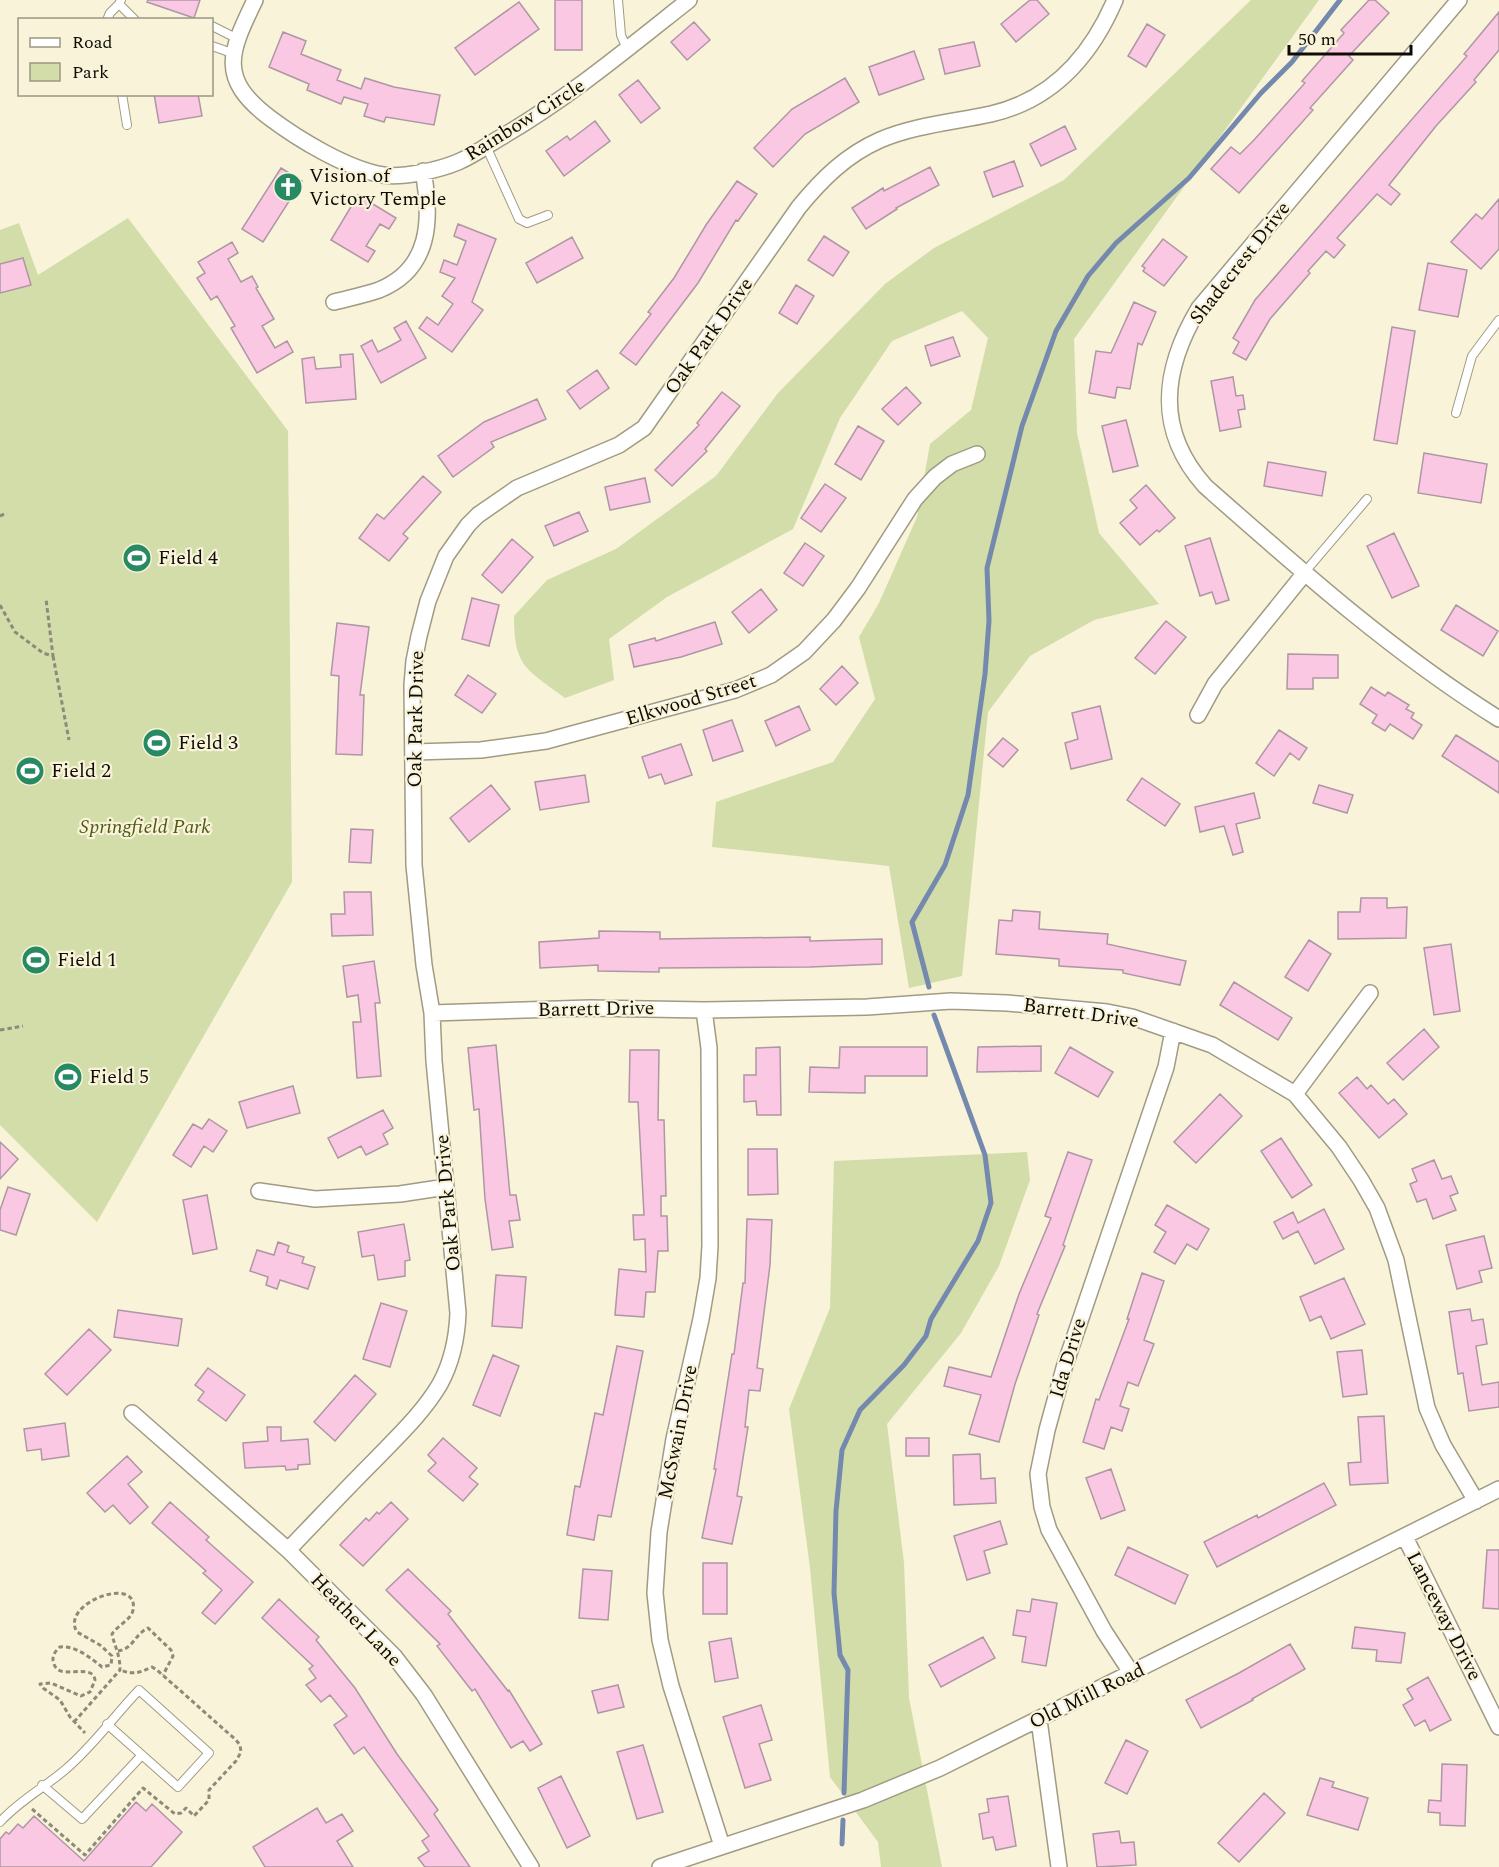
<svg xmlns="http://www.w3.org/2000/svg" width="1499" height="1867" font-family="Spectral,serif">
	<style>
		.green { fill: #d2dda9 }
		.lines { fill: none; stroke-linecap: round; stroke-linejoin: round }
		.stream { stroke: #7589ae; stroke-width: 5 }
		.building { fill: #fbc8e4; stroke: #af96a4; stroke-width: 1.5 }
		.lane-casing { stroke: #a09b83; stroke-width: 10 }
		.street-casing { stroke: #a09b83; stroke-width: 18 }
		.path { stroke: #8e8a79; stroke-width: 3; stroke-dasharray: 4.5 3; stroke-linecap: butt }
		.lane { stroke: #fff; stroke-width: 8 }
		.street { stroke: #fff; stroke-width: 15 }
		.labels { text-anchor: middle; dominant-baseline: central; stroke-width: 4.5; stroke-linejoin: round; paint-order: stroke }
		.street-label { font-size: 20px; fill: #0e0c05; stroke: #f8f3d9 }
		.poi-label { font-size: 20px; fill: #0e0c05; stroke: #f8f3d9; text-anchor: start }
		.park-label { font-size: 20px; font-style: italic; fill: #4e5913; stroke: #f8f3d9 }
	</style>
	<rect width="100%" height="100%" fill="#f8f3d9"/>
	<path class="green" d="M1251 0H1319L1074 339 1077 433 1099 533 1159 604 1094 620 1030 656 988 712 962 976 909 988 889 866 712 847 716 802 833 762 875 699 859 637 879 603 917 517 930 444 971 410 988 338 962 311 892 341 840 418 793 529 667 597 609 639 614 680 565 698C527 669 514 668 514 616L547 580 616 549 716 476 778 393 885 284 934 248 1064 180Z
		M128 218 288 431 292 882 97 1222 0 1125V230L19 223 38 275Z
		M1027 1152 1030 1180 999 1266 961 1333 887 1424 904 1563 909 1698 942 1867H881L878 1842 830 1777 810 1568 789 1409 830 1308 834 1161Z"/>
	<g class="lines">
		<path class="stream" d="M929 987 912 922 945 865 968 795 985 674 989 621 987 568 1022 426 1056 331 1088 276 1116 243 1189 178 1261 93 1292 62 1340 0
			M844 1793 848 1670 840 1655 834 1593 836 1511 842 1450 860 1410 904 1365 926 1336 931 1319 978 1241 991 1203 985 1155 934 1015
			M842 1844 843 1820"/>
	</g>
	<path class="building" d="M148 0H200L194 18 147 2Z
		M555 0H582V50H555Z
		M1030 0H1037L1049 14 1016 42 1001 24Z
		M1369 0H1375L1389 13 1349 56 1353 60 1310 108 1313 110 1239 193 1211 169 1231 147 1240 154 1254 140 1305 83 1302 81 1344 33 1341 30Z
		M519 2 539 29 475 75 455 48Z
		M1499 12V50L1474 80 1476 82 1436 126 1389 185 1400 194 1391 205 1377 194 1337 238 1345 245 1334 258 1326 251 1308 271 1310 273 1270 319 1246 360 1233 353 1239 342 1233 338 1255 300 1467 56 1464 54Z
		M694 22 710 40 687 60 671 42Z
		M1147 24 1165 35 1146 67 1128 56Z
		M283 32 306 41 301 54 341 70 337 80 361 89 365 78 394 87 440 95 434 125 386 117 384 122 364 116 368 104 344 97 341 104 307 90 309 84 269 67Z
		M974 42 980 66 945 74 939 49Z
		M914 51 924 79 879 95 869 67Z
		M845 78 859 102 805 134 773 167 754 148 792 109Z
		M638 80 660 108 641 123 619 95Z
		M154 94H198L202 116 159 123Z
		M595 121 610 141 564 176 546 151 567 136 570 140Z
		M1065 126 1076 149 1041 166 1030 144Z
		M1014 161 1023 186 993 197 984 172Z
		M930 167 939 185 896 208 897 209 866 229 852 208 883 188 884 191Z
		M281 168 302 181 263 242 242 229Z
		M737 181 757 194 738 221 736 220 698 283 636 365 620 353 651 314 648 312 674 278 706 225Z
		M358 195 396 218 389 229 380 224 366 246 375 251 368 262 331 240Z
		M1499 199V249L1481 269 1451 242 1476 214 1482 219Z
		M458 224 496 239 472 302 483 310 452 352 419 328 427 317 438 325 453 304 442 296 455 278 440 272 444 260 457 265 466 241 454 236Z
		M824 236 849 252 833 276 808 260Z
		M572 237 583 258 537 283 526 263Z
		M1163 239 1187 257 1164 286 1143 271 1145 268 1142 266Z
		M232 242 238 253 228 259 241 282 252 276 258 287 256 288 274 319 262 326 268 336 275 348 287 341 293 352 257 373 231 328 235 326 217 296 211 300 197 278 205 273 198 262Z
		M23 258 31 285 0 293V264Z
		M1428 263 1467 270 1458 317 1419 310Z
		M796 285 814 296 797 324 779 313Z
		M1134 302 1156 312 1142 345 1138 343 1130 389 1117 387 1115 398 1089 393 1096 351 1111 353Z
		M406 321 426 358 381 383 361 346 372 340 378 352 390 346 401 340 394 328Z
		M1392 327 1415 331 1397 444 1374 440Z
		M953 337 960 356 931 366 925 346Z
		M353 354 356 399 306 403 302 359 314 357 316 369 341 367 340 355Z
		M597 370 609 388 580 409 567 391Z
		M1233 377 1236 396 1243 395 1245 409 1238 410 1241 427 1220 431 1211 381Z
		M906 387 921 403 898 425 882 409Z
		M722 392 740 406 705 449 707 451 672 486 655 470 699 425 697 423Z
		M537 399 546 419 491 442 494 447 453 477 438 456 484 422Z
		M1126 420 1138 466 1113 472 1102 426Z
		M858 426 884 441 861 480 835 464Z
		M1424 453 1487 464 1481 503 1418 493Z
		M1268 462 1326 472 1322 496 1264 486Z
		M423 476 441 492 403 534 408 538 389 561 359 538 377 514 384 519Z
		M645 478 650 502 610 510 605 487Z
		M825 484 846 498 821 532 801 518Z
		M1146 485 1175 518 1159 532 1157 530 1140 545 1120 523 1137 508 1130 500Z
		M579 512 588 531 554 546 545 526Z
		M1394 533 1419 586 1392 598 1367 546Z
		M1210 538 1229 600 1216 604 1212 592 1200 596 1185 546Z
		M512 539 533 557 502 593 482 575Z
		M805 543 824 556 803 586 784 573Z
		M761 589 777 610 749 633 732 612Z
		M472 598 499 605 489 646 462 639Z
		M1456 605 1498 631 1483 656 1441 630Z
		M1166 621 1186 637 1155 674 1135 658Z
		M715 622 722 644 681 657 634 667 629 645 655 638 656 641Z
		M337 623 369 627 360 695H364L362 755 336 754 339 676 331 675Z
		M1288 654 1338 655V678H1313V689H1287Z
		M842 666 858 683 836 705 820 689Z
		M468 675 496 694 482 713 455 695Z
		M1371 687 1385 696 1388 692 1409 705 1406 709 1414 713 1411 718 1422 725 1413 739 1390 724 1385 731 1372 723 1377 715 1360 704Z
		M799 706 810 730 776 746 765 721Z
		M1100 706 1112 759 1071 769 1065 743 1078 739 1072 713Z
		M732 720 743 751 713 761 703 730Z
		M1279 730 1307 748 1299 760 1290 753 1274 776 1256 763Z
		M1456 735 1499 762V793L1442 756Z
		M1003 738 1018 750 1003 767 988 755Z
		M681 744 692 775 665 784 661 774 649 778 642 757Z
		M585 775 589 802 540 810 535 782Z
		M1142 778 1180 804 1165 826 1127 800Z
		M491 785 510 809 469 842 450 818Z
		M1319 785 1353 795 1347 813 1313 803Z
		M1254 793 1260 818 1236 824 1243 852 1233 855 1224 826 1200 832 1195 807Z
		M351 829 373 830 371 863 349 862Z
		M344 892H371L373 935 332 936 331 914H345Z
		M1361 898H1387V908L1407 907 1406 938 1338 939V912H1360Z
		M1013 910 1040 912 1039 929 1108 934 1107 944 1186 961 1180 985 1123 973V970L1059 966V959L996 954 999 920 1012 921Z
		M599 931 660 932V939L810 937V941L882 939V964L810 967 659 968V972L598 971V965L540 968 539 942 599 938Z
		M1309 940 1331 954 1308 991 1285 977Z
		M1451 944 1460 1011 1434 1015 1424 948Z
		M374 961 380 1003H375L381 1076 357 1078 353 1022H361L358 995 347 997 343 966Z
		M1234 982 1292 1018 1278 1040 1220 1005Z
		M1424 1029 1439 1047 1403 1080 1387 1063Z
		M496 1045 510 1195H516L520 1220 509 1221 513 1247 492 1250 485 1199 479 1109 474 1110 468 1048Z
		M1041 1046V1071L977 1072 978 1047Z
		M780 1047 781 1115H757L756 1101 744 1102V1075H756V1048Z
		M840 1047H927V1076H865V1093L809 1092 810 1067 839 1068Z
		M1070 1047 1113 1072 1098 1097 1055 1073Z
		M630 1050H659L658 1120H664L666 1196H661V1216H667L668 1251H658L655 1292H646L644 1317 615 1315 619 1269 646 1272 645 1239 634 1240 633 1215H644L638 1102H629Z
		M1357 1077 1367 1089 1371 1085 1388 1104 1394 1099 1407 1114 1379 1138 1339 1093Z
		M293 1086 300 1113 247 1128 239 1102Z
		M1220 1094 1242 1116 1196 1163 1174 1142Z
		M383 1110 393 1128 383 1134 388 1144 366 1155 361 1146 338 1158 328 1138Z
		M209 1119 227 1131 213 1152 204 1146 191 1167 173 1155 193 1124 202 1129Z
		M1281 1138 1312 1185 1292 1198 1261 1151Z
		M0 1142 18 1159 0 1179Z
		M748 1149H777L778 1194 748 1195Z
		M1068 1152 1092 1160 1063 1245 1065 1246 1037 1314 1039 1315 1015 1384 999 1442 969 1434 981 1395 944 1386 949 1367 991 1377 1019 1294 1051 1218 1045 1216Z
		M1434 1160 1442 1179 1451 1176 1458 1193 1450 1196 1456 1210 1433 1219 1426 1199 1417 1202 1410 1184 1417 1181 1412 1169Z
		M8 1187 30 1194 16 1235 0 1230V1210Z
		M207 1195 217 1249 193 1254 183 1200Z
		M1167 1205 1209 1229 1197 1250 1187 1244 1175 1264 1154 1252 1166 1232 1155 1225Z
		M1324 1209 1344 1249 1315 1264 1298 1231 1283 1239 1274 1222 1293 1212 1298 1223Z
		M747 1219 772 1220 770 1265 757 1368 763 1369 760 1391 749 1390 745 1427H748L737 1496 742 1497 732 1544 702 1538 716 1469H714L732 1354H734L743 1283H745Z
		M404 1224 410 1260 405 1261V1276L378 1280 374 1255 362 1257 358 1232Z
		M1484 1236 1492 1268 1479 1271 1482 1282 1457 1289 1446 1245Z
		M278 1242 289 1246 287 1252 304 1257 302 1263 315 1267 308 1289 280 1280 277 1289 266 1285 268 1277 250 1271 257 1250 274 1255Z
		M1142 1273 1164 1281 1144 1340 1154 1344 1138 1386 1128 1382 1120 1406 1129 1409 1122 1431 1111 1427 1104 1449 1083 1442 1096 1399 1099 1400 1129 1319H1127Z
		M496 1275 526 1277 522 1328 492 1326Z
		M1344 1278 1365 1324 1331 1339 1321 1316 1310 1321 1300 1297Z
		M381 1303 407 1311 390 1367 363 1359Z
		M1470 1309 1472 1321 1483 1319 1487 1344 1476 1346 1482 1385 1499 1382V1407L1469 1411 1463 1373 1458 1374 1449 1312Z
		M118 1310 182 1319 178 1346 114 1337Z
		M89 1329 111 1350 67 1395 45 1374Z
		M617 1346 643 1351 611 1517 598 1515 594 1540 567 1535 575 1486 580 1487 595 1413 603 1415Z
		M1362 1350 1367 1394 1343 1397 1337 1352Z
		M493 1355 519 1366 500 1416 473 1405Z
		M208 1368 245 1395 226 1421 198 1400 204 1392 195 1385Z
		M355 1375 376 1394 335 1441 314 1422Z
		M1384 1416 1388 1483 1350 1485 1348 1463 1361 1462 1358 1417Z
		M65 1423 69 1456 42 1460 41 1449 27 1451 24 1429Z
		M267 1427H281V1441L308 1439 310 1464 298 1465V1469L286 1470 285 1466 245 1468 243 1443 268 1441Z
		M443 1438 477 1468 469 1477 478 1484 463 1501 428 1471 436 1463 428 1455Z
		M906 1438H929V1456H906Z
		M980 1454 981 1479 995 1478 996 1503 954 1505 953 1455Z
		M127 1456 142 1472 128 1484 148 1507 130 1524 113 1505 105 1512 87 1493Z
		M1111 1469 1125 1510 1101 1519 1086 1478Z
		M1324 1483 1336 1505 1217 1567 1204 1542 1257 1515 1258 1518Z
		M170 1502 209 1537 206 1540 253 1582 215 1624 202 1613 222 1590 203 1573 206 1571 152 1523Z
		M391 1502 408 1519 363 1566 340 1545 366 1518 369 1521 377 1512 379 1514Z
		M1000 1521 1007 1544 984 1551 990 1573 967 1580 954 1536Z
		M1128 1547 1188 1575 1175 1604 1115 1575Z
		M1487 1550H1499V1609L1483 1608Z
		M703 1563H727V1614H703Z
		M408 1569 451 1611 448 1614 508 1691 509 1690 542 1744 530 1751 523 1741 511 1748 475 1689 472 1691 437 1646 440 1644 386 1590Z
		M583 1569 612 1571 608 1620 579 1618Z
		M279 1599 319 1637 316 1640 355 1688 397 1754 438 1810 434 1814 470 1867H425L418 1858 429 1851 422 1841 429 1836 364 1747 354 1754 334 1725 347 1716 330 1695 321 1702 306 1685 316 1678 309 1669 313 1666 262 1618Z
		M1032 1599 1057 1603 1046 1666 1022 1662 1026 1637 1013 1635 1017 1610 1030 1612Z
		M1355 1627 1405 1633 1401 1663 1376 1661 1377 1650 1352 1648Z
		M983 1637 995 1658 941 1687 929 1665Z
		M731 1638 738 1678 715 1682 709 1642Z
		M1290 1644 1305 1669 1252 1699 1253 1700 1201 1728 1186 1700 1239 1673Z
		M1428 1677 1451 1720 1430 1731 1425 1720 1415 1726 1403 1705 1413 1699 1407 1689Z
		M618 1685 624 1707 598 1713 592 1691Z
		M761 1705 772 1740 759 1744 771 1780 745 1788 723 1717Z
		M1126 1740 1148 1751 1127 1794 1105 1783Z
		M643 1745 663 1812 637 1819 617 1752Z
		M1442 1764 1467 1765 1465 1826 1440 1825V1813L1428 1812 1429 1800 1441 1801Z
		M561 1776 590 1836 567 1848 538 1788Z
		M1320 1778 1334 1782 1332 1787 1368 1798 1358 1830 1307 1815Z
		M1264 1793 1285 1813 1239 1862 1218 1843Z
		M1008 1796 1016 1846 996 1850 993 1837 983 1839 979 1814 989 1812 987 1799Z
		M136 1802 146 1811 152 1804 182 1832 151 1867H0V1839L6 1832 9 1834 18 1824 23 1828 34 1816 84 1861Z
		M317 1808 326 1823 342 1814 353 1831 337 1841 353 1867H265L253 1847Z
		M1119 1831 1121 1843 1134 1842 1136 1865 1097 1867 1093 1834Z"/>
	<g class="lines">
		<g class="lane-casing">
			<path id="lane" d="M121 0 119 4 135 20
				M618 0 621 35 627 49
				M107 20 110 13 119 4
				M212 26 236 38
				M212 46 232 53
				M122 94 127 125
				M486 146 519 219 527 223 548 215
				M1456 413 1472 356 1499 320
				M1304 573 1367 499
				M42 1785 82 1819 142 1755
				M0 1822C20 1800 44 1788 66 1769 93 1746 115 1715 139 1690L209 1753 178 1787 107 1724"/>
		</g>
		<g class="street-casing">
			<path id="street" d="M255 0C230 52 217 78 270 118 298 139 347 169 383 175 403 178 439 170 458 162 472 156 485 147 498 139 566 100 627 49 689 0
				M1459 0 1199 308C1162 370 1155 430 1205 486 1299 569 1392 652 1499 719
				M334 302C349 298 365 295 379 290 431 269 432 219 423 171
				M1198 715 1215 684 1304 574
				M414 752 481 750 546 741 735 690 771 675 804 652 834 620 858 588 915 499 935 477 952 464 977 454
				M704 1010 709 1048 710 1246 708 1278 701 1319 674 1439 659 1532 655 1593 660 1640 671 1686 722 1846
				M432 1013 590 1008 704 1010 867 1007 951 1001 1007 1003 1107 1012 1132 1017 1212 1045 1295 1094 1339 1147 1361 1180 1377 1208 1396 1260 1427 1408 1443 1445 1476 1501
				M1295 1094 1370 993
				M259 1191 315 1199 400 1194 446 1187
				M132 1413 288 1550 394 1656 424 1695 531 1867
				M1405 1537 1499 1727
				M288 1550C317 1520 345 1490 374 1461 397 1437 423 1413 440 1384 452 1362 457 1338 458 1313L434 1061 432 1013 424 965 414 865 412 685 414 661 419 636 428 601 446 556 468 525 478 515 517 488 619 445 644 428 799 207C822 179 846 155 880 140 915 125 955 122 991 114 1052 100 1091 56 1115 0
				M1132 1674 1104 1631 1049 1530 1042 1507 1038 1474 1047 1430 1064 1368 1166 1067 1173 1031
				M1039 1720 1059 1867
				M660 1867 863 1800 940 1768 1499 1489"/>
		</g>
		<path class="path" d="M0 516 7 513
			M0 605 15 632 43 653 53 656 46 599
			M53 656 69 740
			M0 1030 23 1026
			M118 1651C133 1649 135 1634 148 1628L171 1650 173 1656 163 1675
			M74 1722 120 1670C120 1654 115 1648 112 1634 117 1626 132 1619 133 1610 140 1574 59 1603 77 1632L100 1645 112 1656 111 1665 102 1667C91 1658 75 1645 60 1647 55 1651 51 1657 54 1664 58 1678 80 1668 90 1673 94 1675 94 1676 95 1680L90 1692 81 1696 51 1683 40 1684 43 1688 60 1700 70 1717 85 1733
			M32 1809 85 1855 143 1788 175 1814 181 1813 186 1808 194 1816 209 1800V1790L236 1761 241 1752 240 1745 236 1740 157 1670 152 1667C139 1673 134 1675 120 1670"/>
		<use href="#lane" class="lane"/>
		<use href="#street" class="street"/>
	</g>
	<defs>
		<g id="church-disc" transform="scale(1.5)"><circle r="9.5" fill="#288a63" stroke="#f8f3d9"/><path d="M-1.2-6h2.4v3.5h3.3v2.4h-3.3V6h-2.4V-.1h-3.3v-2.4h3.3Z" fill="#fff"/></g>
		<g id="stadium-disc" transform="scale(1.5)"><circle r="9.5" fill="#288a63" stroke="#f8f3d9"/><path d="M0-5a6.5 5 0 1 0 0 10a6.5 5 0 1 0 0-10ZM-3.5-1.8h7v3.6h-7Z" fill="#fff"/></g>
	</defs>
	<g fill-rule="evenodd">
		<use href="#church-disc" x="288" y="187"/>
		<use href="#stadium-disc" x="137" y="558"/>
		<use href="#stadium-disc" x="157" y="743"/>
		<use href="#stadium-disc" x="30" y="771"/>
		<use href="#stadium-disc" x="36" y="960"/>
		<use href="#stadium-disc" x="68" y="1077"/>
	</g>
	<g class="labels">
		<g class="street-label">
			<text transform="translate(525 120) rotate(-32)">Rainbow Circle</text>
			<text transform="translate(1240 263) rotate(-52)">Shadecrest Drive</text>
			<text transform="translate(709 336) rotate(-55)">Oak Park Drive</text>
			<text transform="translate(691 700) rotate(-17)">Elkwood Street</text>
			<text transform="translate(416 719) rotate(-89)">Oak Park Drive</text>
			<text transform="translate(596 1009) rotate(-1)">Barrett Drive</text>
			<text transform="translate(1081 1013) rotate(8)">Barrett Drive</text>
			<text transform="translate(448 1203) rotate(-95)">Oak Park Drive</text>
			<text transform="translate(1068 1358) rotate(-73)">Ida Drive</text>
			<text transform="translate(678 1432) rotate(-79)">McSwain Drive</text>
			<text transform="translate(1444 1616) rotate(63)">Lanceway Drive</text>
			<text transform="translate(356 1620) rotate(46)">Heather Lane</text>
			<text transform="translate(1087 1696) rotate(-26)">Old Mill Road</text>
		</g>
		<g class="poi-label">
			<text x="309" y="176">Vision of<tspan x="309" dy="23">Victory Temple</tspan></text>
			<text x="158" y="558">Field 4</text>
			<text x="178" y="743">Field 3</text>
			<text x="51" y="771">Field 2</text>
			<text x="57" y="960">Field 1</text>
			<text x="89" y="1077">Field 5</text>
		</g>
		<g class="park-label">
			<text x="145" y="827">Springfield Park</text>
		</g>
	</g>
	<rect x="18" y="18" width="195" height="78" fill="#f8f3d9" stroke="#9a9784" stroke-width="1.5"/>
	<rect x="30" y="38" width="30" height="9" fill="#ffffff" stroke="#9a9784" stroke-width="1.5"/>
	<text x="72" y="48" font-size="18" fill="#0e0c05">Road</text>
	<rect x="30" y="63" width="30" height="18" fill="#d2dda9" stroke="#9a9784" stroke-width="1.5"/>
	<text x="72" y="78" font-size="18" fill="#0e0c05">Park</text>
	<path d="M1289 45v9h122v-9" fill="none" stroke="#0e0c05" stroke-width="3"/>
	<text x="1298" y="45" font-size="18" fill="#0e0c05" stroke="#f8f3d9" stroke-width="4.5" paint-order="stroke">50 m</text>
</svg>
